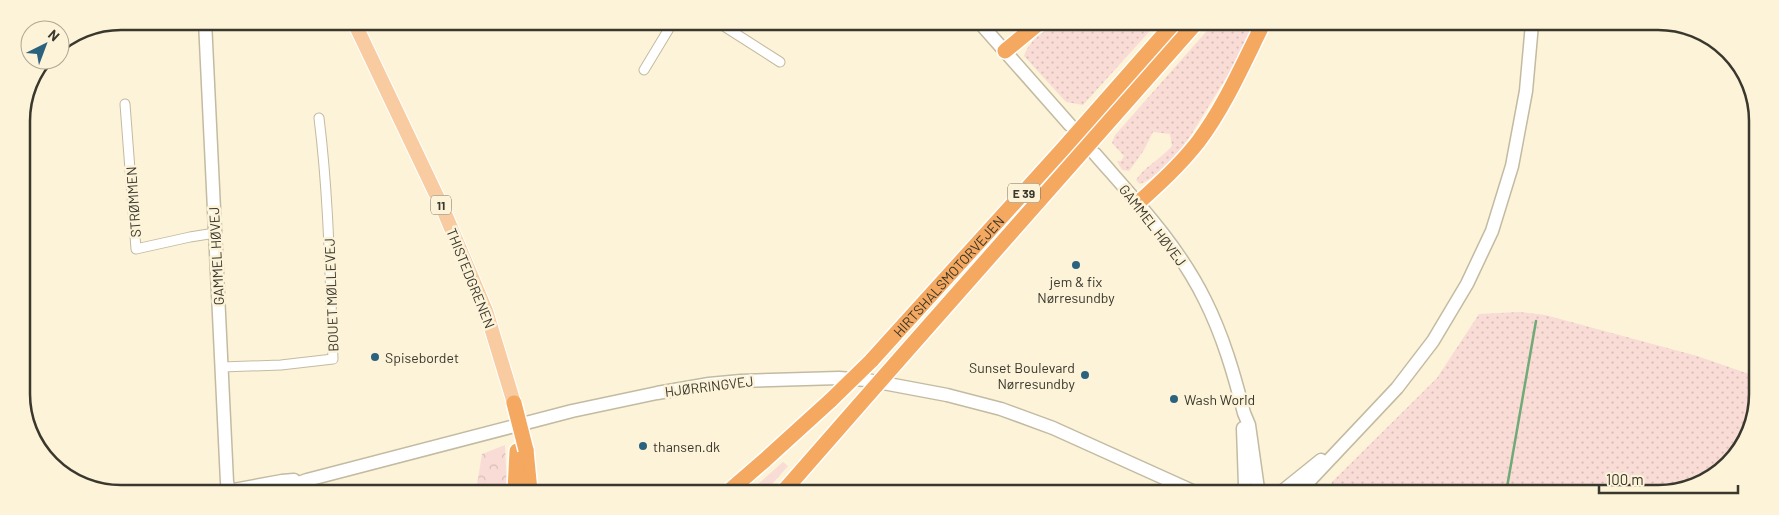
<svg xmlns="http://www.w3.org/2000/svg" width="1779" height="515" font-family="Barlow,sans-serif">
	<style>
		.grass { fill: url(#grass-dots) }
		.forest { fill: url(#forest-crowns) }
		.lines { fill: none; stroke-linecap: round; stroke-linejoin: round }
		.stream { stroke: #70aa77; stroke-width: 2.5 }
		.street-casing { stroke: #c3bba1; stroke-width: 11 }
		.secondary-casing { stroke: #c3bba1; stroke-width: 15 }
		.primary-casing { stroke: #fff; stroke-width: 16 }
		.highway-casing { stroke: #fff; stroke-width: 18 }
		.street { stroke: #fff; stroke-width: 9 }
		.secondary { stroke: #fff; stroke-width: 12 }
		.primary { stroke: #f8cba0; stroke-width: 14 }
		.highway { stroke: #f4a860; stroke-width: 15 }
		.highway-bridge-casing { stroke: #fff; stroke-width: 18; stroke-linecap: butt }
		.highway-bridge { stroke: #f4a860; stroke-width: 15 }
		.poi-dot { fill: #2b627d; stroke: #fcf3d9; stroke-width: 2 }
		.labels { text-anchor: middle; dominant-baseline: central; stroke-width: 5; stroke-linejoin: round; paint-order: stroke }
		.shield { fill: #fcf3d9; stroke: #746f60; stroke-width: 1 }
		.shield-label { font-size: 12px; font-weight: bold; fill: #3a372c }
		.street-label { font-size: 14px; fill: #3a372c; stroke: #fcf3d9 }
		.poi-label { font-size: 14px; fill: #3a372c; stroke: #fcf3d9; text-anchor: start }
		.rim { fill: none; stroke: #3a372c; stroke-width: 2.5 }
	</style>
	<defs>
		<pattern id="grass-dots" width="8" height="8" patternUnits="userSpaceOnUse" patternTransform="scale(1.25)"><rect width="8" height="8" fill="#f9dcd5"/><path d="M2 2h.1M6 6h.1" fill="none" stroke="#d6bdb7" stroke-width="1.8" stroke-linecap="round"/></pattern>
		<pattern id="forest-crowns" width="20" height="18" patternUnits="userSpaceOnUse" patternTransform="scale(1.25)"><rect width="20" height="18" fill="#f9dcd5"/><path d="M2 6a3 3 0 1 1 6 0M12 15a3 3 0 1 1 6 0" fill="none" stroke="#d6bdb7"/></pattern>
	</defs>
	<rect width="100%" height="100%" fill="#fcf3d9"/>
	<path class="grass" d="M1058 23H1157L1083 105 1066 102 1024 56C1030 39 1043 32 1058 23Z
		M1213 24H1256L1229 73 1191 135 1170 164 1150 179 1140 184 1136 180C1145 166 1161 159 1172 146L1170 134 1153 132 1144 150 1129 171 1122 170 1117 161H1121L1124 156 1112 143 1115 135Z
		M1519 312 1545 315 1697 356 1755 376 1754 420 1724 469 1664 494 1328 493 1332 482 1437 378 1479 314Z"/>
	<path class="forest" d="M505 445 507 491H476L482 454Z
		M783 462 788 466 765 492H749Z"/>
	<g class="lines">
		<path class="stream" d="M1506 493 1536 321"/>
		<g class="street-casing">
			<path id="street" d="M719 23 780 62
				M644 70 673 22
				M125 104 136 249 190 237 215 233
				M222 367 281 365 333 359C330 279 329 198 319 118"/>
		</g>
		<g class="secondary-casing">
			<path id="secondary" d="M205 21 227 482 229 491
				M980 23 1070 125
				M1095 154C1135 200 1178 245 1205 300 1223 336 1234 374 1244 413L1249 425 1258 489
				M228 491 282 481 294 480
				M276 491 307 480 572 411 657 393 709 384 741 381 839 378 867 380 947 395 1001 409 1053 428 1197 493
				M1243 493 1245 485 1243 428
				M1280 493 1321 460
				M1298 493 1397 388 1433 341 1467 284 1492 231 1512 166 1526 91 1532 24"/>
		</g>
		<g class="primary-casing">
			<path id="primary" d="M354 22 443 209 486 311 514 403"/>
		</g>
		<g class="highway-casing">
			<g id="highway">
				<path d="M1005 51 1039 23"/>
				<path d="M1138 203C1159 184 1180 165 1198 142 1225 106 1243 64 1263 24"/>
				<path id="s1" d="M871 361 1062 150 1174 23"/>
				<path d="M896 363 1195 24"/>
				<path d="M526 450 530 491"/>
				<path d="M515 491 517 451"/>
				<path d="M728 492 765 460 831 400"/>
				<path d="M783 492 860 404"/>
			</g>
		</g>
		<use href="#street" class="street"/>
		<use href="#secondary" class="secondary"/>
		<use href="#primary" class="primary"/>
		<use href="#highway" class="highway"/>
		<g class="highway-bridge-casing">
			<path id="highway-bridge" d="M831 400 871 361
				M514 403 526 450
				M860 404 896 363"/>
		</g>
		<use href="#highway-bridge" class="highway-bridge"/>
	</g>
	<g class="poi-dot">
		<circle cx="1076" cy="265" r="5"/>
		<circle cx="375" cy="357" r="5"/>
		<circle cx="1085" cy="375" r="5"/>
		<circle cx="1174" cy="399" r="5"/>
		<circle cx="643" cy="446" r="5"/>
	</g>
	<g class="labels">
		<g class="shield">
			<rect x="1008" y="183.5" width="32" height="19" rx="4"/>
			<rect x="431" y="195.5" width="20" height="19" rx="4"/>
		</g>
		<g class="shield-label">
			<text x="1024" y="193">E 39</text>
			<text x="441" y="205">11</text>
		</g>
		<g class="street-label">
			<text transform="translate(133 202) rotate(-94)">STRØMMEN</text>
			<text transform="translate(1153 225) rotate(52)">GAMMEL HØVEJ</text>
			<text transform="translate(216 256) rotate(-93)">GAMMEL HØVEJ</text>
			<text stroke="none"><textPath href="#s1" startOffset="115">HIRTSHALSMOTORVEJEN</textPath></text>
			<text transform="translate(471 278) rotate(68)">THISTEDGRENEN</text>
			<text transform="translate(331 295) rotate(-92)">BOUET MØLLEVEJ</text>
			<text transform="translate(709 386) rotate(-7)">HJØRRINGVEJ</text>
		</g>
		<g class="poi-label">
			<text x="1076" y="281" text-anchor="middle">jem &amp; fix<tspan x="1076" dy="16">Nørresundby</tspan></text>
			<text x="385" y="357">Spisebordet</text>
			<text x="1075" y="367" text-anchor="end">Sunset Boulevard<tspan x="1075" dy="16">Nørresundby</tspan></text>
			<text x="1184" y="399">Wash World</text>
			<text x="653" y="446">thansen.dk</text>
		</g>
	</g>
	<path d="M0 0H1779V515H0ZM121 30H1658A91 91 0 0 1 1749 121V394A91 91 0 0 1 1658 485H121A91 91 0 0 1 30 394V121A91 91 0 0 1 121 30Z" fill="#fcf3d9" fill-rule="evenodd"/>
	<path class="rim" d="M121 30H1658A91 91 0 0 1 1749 121V394A91 91 0 0 1 1658 485H121A91 91 0 0 1 30 394V121A91 91 0 0 1 121 30Z"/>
	<g transform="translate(45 45) rotate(42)"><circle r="24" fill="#fcf3d9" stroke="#aea894"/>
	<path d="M0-4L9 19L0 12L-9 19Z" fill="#2b627d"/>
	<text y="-8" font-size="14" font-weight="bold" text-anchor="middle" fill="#3a372c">N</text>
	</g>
	<path d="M1599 485v8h139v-8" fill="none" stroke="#3a372c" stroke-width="2.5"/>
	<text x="1606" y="485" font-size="15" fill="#3a372c" stroke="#fcf3d9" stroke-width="4" paint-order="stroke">100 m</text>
</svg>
